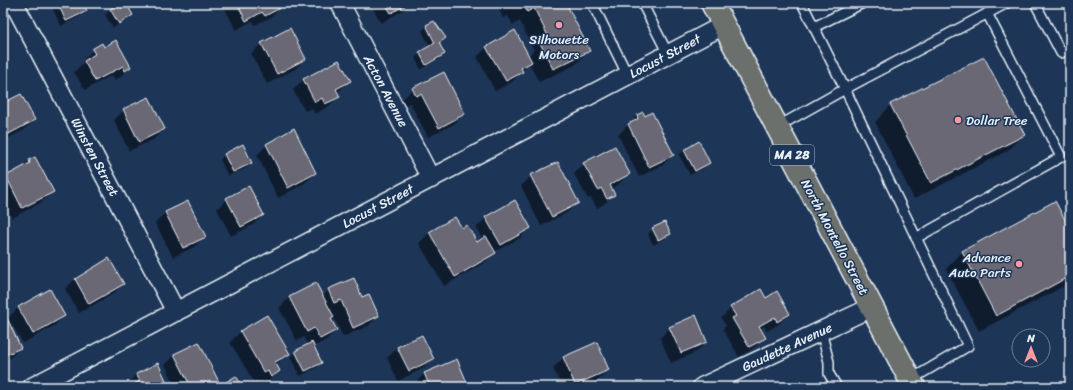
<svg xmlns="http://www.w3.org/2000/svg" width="1073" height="390" font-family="Sriracha,sans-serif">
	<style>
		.shadow { fill: #0007 }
		.building { fill: #6b6875; stroke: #e8f1f8 }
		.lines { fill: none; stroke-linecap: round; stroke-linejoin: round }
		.lane-casing { stroke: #e8f1f8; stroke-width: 12 }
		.street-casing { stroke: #e8f1f8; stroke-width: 21 }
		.primary-casing { stroke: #e8f1f8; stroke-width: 25 }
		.lane { stroke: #1d3557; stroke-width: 9 }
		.street { stroke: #1d3557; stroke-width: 18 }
		.primary { stroke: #6c706d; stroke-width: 22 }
		.poi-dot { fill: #ff9aa2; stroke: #1d3557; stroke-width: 1.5 }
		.labels { text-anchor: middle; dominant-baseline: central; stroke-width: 3; stroke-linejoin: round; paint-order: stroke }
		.shield { fill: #1d3557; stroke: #abb9c8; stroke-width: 1 }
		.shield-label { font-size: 12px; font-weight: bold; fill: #e8f1f8 }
		.poi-label { font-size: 13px; fill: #e8f1f8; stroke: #1d3557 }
		.street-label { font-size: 13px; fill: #e8f1f8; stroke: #1d3557 }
	</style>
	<rect width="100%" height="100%" fill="#1d3557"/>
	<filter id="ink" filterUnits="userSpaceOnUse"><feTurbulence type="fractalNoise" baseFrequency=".025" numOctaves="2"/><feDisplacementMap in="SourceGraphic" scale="8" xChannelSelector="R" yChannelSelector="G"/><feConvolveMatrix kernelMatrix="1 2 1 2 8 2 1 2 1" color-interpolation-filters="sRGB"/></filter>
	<g filter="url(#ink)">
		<path class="shadow" d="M61 3H82L85 11 80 16 61 26 53 10Z
			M121 3H125L132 14 127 19 113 28 105 15 110 10Z
			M222 3H279L281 7 271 17 255 25 252 21 236 30Z
			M370 3H411L405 9 381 23Z
			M496 3H565L588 51 575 65 539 82 529 63 512 82 495 91 477 57 487 47 528 56 534 50 520 21 513 25 508 16 503 18Z
			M427 26 444 38 439 44 444 54 439 59 421 69 415 58 420 53 430 47 422 31Z
			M261 44 305 59 295 69 267 84 251 54Z
			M104 48 130 67 120 77 115 80 112 75 85 90 74 72 84 62 83 60 93 50Z
			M303 80 349 81 337 93 339 96 329 106 315 114 312 108 305 111 293 90Z
			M413 89 464 114 454 124 428 137 410 103 406 105 403 99Z
			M3 105 34 120 24 130 3 141Z
			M891 105 1023 135 1007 151 914 199 875 122Z
			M124 110 164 129 154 139 129 151 114 120Z
			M637 116 673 155 663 165 639 177 618 135Z
			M267 145 315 173 305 183 278 198 257 155Z
			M684 150 709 163 704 168 690 175 679 155Z
			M225 154 251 162 246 168 228 176 220 160Z
			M29 161 52 192 42 202 12 218 3 200V180L6 177 20 169Z
			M584 164 629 174 619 184 611 189 614 194 604 204 597 208 591 198 588 199 574 174Z
			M531 176 578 202 568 212 541 226 521 186Z
			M227 199 263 215 253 225 231 236 217 209Z
			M187 202 204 237 194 247 173 257 155 223 165 213Z
			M1055 203 1070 232V283L979 331 946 269 962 252Z
			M455 218 461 230 477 243 483 240 476 228 486 218 530 228 520 238 494 252V253L484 263 444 286 419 243 429 233Z
			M653 229 669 234 664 239 653 245 648 234Z
			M75 279 123 284 113 294 79 313 65 289Z
			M315 284 322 297 329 290 362 298 378 316 368 326 343 337 333 316 330 320 336 330 326 340 313 347 321 363 316 368 300 376 290 357 296 352 308 346 304 337 297 341 279 308 289 298Z
			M49 291 64 316 54 326 23 343 8 318 18 308Z
			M731 308 789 314 779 324 767 331 764 326 760 329 765 337 755 347 739 357 723 329 726 326 721 318Z
			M3 316 20 348 10 358 3 361Z
			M267 316 288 354 276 365 279 371 269 381 261 386 257 380 254 382 230 342 240 332Z
			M670 327 706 342 696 352 671 363 660 338Z
			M421 336 432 359 422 369 398 381 387 358 397 348Z
			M175 355 218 382 213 387H176L165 365Z
			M563 358 608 370 598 380 581 387H562L553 368Z
			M425 373 468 387H416L415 383Z
			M137 374 168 387H128L127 384Z
			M236 377 242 387H221L224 384Z"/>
		<path class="building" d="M59 3H83L87 11 66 21 58 4Z
			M119 3H126L133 15 119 24 110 9Z
			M237 3H280L282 7 265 16 262 12 246 21Z
			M385 3H410L391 13Z
			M523 3H566L590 51 553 69 540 43 549 38 534 8 527 12Z
			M434 21 446 38 439 43 445 54 426 65 419 52 435 43 426 25Z
			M290 28 306 59 277 74 261 43Z
			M515 30 532 62 521 68 523 72 506 81 486 47Z
			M116 40 131 67 125 71 123 66 95 81 84 61 95 54 92 49 102 43 104 47Z
			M984 57 1025 135 931 183 890 104Z
			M339 60 351 81 336 89 340 97 325 104 322 98 315 102 303 79Z
			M444 72 465 114 439 128 421 94 416 96 412 88Z
			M21 94 35 120 3 137V103Z
			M149 97 165 129 139 142 123 109Z
			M643 112 645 116 652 112 674 155 649 167 628 124 638 119 637 115Z
			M294 128 316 173 288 188 266 144Z
			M699 141 710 163 695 171 684 150Z
			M243 144 252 163 233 172 224 154Z
			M615 146 630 174 610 185 615 195 607 199 601 188 598 190 583 163Z
			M35 157 54 192 22 208 6 176 30 163 29 160Z
			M558 162 579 203 552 217 530 175Z
			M249 186 264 215 241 227 226 198Z
			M515 200 531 228 501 245 485 217Z
			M188 201 206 237 183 248 165 212Z
			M1055 201 1070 229V276L996 316 962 251Z
			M455 217 462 228 467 225 477 242 486 236 496 253 455 277 429 232Z
			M665 222 671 234 658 240 652 228Z
			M109 258 124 284 89 304 75 279Z
			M354 278 362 297 369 294 379 316 353 328 341 300 334 303 328 289Z
			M316 283 334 317 331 319 337 330 320 339 314 328 307 332 289 297Z
			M50 289 65 316 33 334 18 307Z
			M761 289 766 298 777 291 790 314 777 322 775 317 759 326 766 338 749 347 732 318 736 316 730 307Z
			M5 314 21 348 3 356V315Z
			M267 315 290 354 275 362 280 371 271 377 268 371 264 373 240 331Z
			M696 315 707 342 681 353 669 327Z
			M422 335 434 359 409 371 397 347Z
			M199 342 219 382 209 387H191L174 354Z
			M312 342 322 363 305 371 295 351Z
			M597 342 609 370 575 385 563 357Z
			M457 359 469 387H430L424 373Z
			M158 363 169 387H128L140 381 136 374Z
			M236 376 243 387H226L224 383Z"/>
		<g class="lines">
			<g class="lane-casing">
				<path id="lane" d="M592 3 628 76
					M642 3 668 54
					M802 3 845 89 968 346 910 380
					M1035 3 1061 53 1070 49
					M814 27 863 3
					M777 127 845 89 1007 3
					M916 238 1061 157 987 13
					M821 331 829 362V374L837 387"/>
			</g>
			<g class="street-casing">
				<path id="street" d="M14 3 176 312
					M340 3 431 179
					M32 387 724 25
					M702 387 872 307"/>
			</g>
			<g class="primary-casing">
				<path id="primary" d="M712 3 914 387"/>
			</g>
			<use href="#lane" class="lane"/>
			<use href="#street" class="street"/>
			<use href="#primary" class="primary"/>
		</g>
	</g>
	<g class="poi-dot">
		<circle cx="559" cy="25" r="4"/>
		<circle cx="958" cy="120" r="4"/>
		<circle cx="1019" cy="264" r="4"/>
	</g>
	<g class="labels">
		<rect class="shield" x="770" y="145" width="44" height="20" rx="3"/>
		<g class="shield-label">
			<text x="792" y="155">MA 28</text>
		</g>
		<g class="poi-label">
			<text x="559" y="39">Silhouette<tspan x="559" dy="15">Motors</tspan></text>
			<text x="966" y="120" text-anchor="start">Dollar Tree</text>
			<text x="1011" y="257" text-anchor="end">Advance<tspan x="1011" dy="15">Auto Parts</tspan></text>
		</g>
		<g class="street-label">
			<text transform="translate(665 56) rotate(-28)">Locust Street</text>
			<text transform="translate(386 91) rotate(62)">Acton Avenue</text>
			<text transform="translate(95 157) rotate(62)">Winsten Street</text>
			<text transform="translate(378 206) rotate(-28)">Locust Street</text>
			<text transform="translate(835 237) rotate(62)">North Montello Street</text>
			<text transform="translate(787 347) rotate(-25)">Gaudette Avenue</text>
		</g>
	</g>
	<rect width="1073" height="390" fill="none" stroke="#1d3557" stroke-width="16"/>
	<rect x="8" y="8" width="1057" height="374" fill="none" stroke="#e8f1f8" stroke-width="1.5" filter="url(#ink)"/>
	<g transform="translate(1031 348)"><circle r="19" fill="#1d3557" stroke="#6e8097"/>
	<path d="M0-3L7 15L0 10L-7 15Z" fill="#ff9aa2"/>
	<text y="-6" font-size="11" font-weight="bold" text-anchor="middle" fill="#e8f1f8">N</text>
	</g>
</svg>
